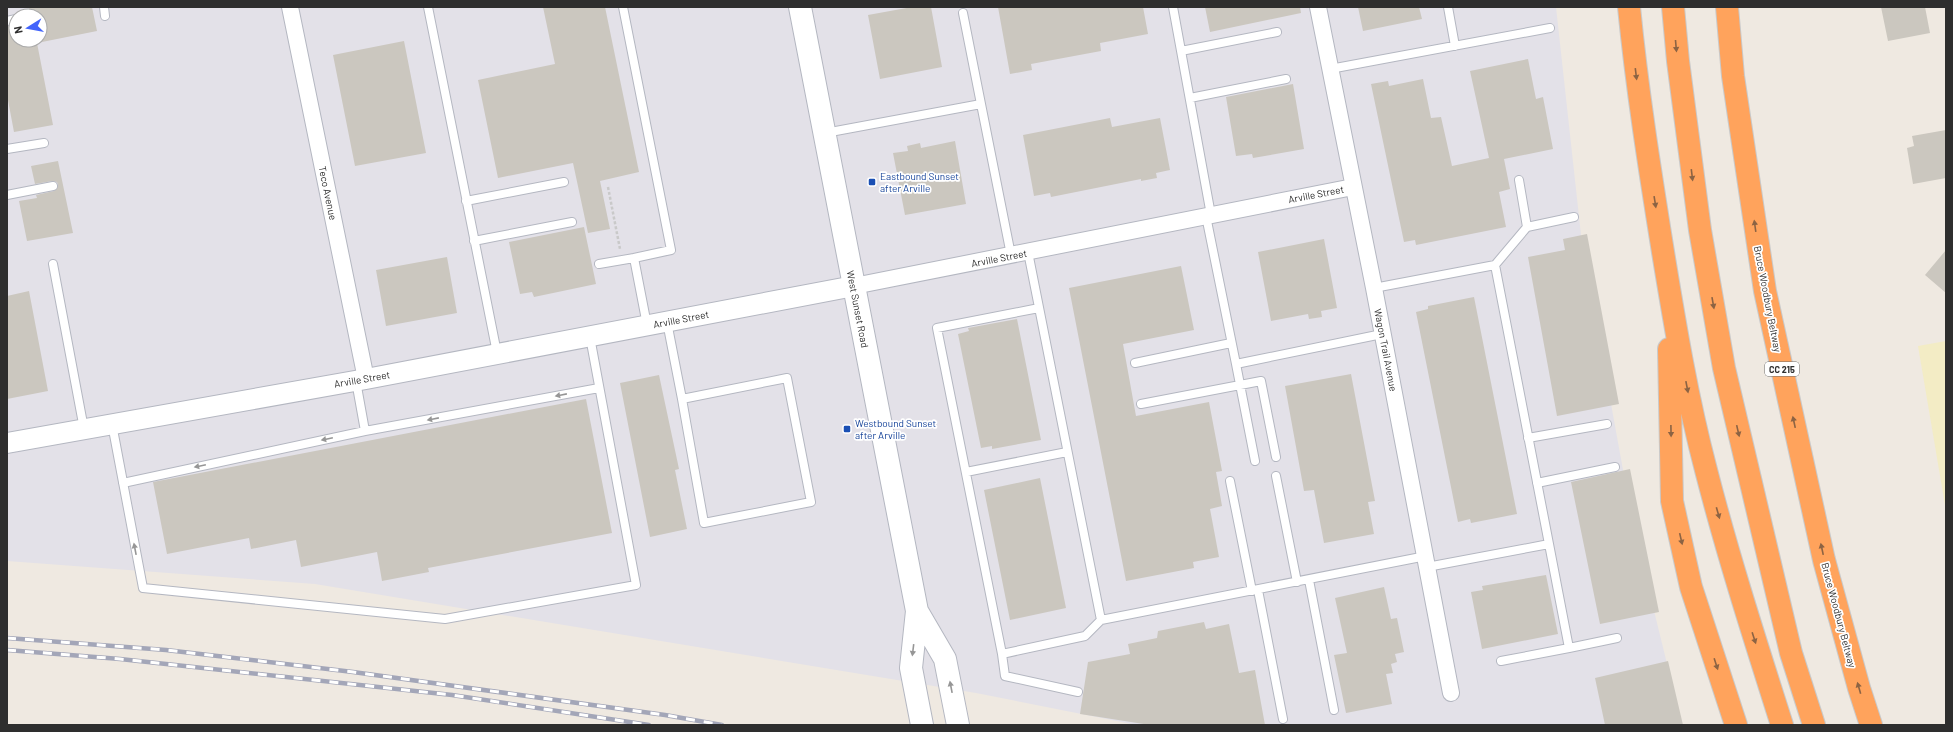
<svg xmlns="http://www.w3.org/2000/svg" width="1953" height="732" font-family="Barlow,sans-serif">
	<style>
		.industrial { fill: #e3e1e8; fill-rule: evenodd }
		.sand { fill: #f3ecc5 }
		.building { fill: #cbc7bf }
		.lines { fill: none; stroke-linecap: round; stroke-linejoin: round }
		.service-casing { stroke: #b4b7c1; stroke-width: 10 }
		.minor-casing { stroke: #b4b7c1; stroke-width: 18 }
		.tertiary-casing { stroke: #b4b7c1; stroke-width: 22 }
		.secondary-casing { stroke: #b4b7c1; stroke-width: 24 }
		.motorway-casing { stroke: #c9c9c9; stroke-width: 24 }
		.path { stroke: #c9c9c9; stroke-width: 2.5; stroke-dasharray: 3 2; stroke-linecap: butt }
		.service { stroke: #fff; stroke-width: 8 }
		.minor { stroke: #fff; stroke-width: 16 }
		.tertiary { stroke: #fff; stroke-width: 20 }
		.secondary { stroke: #fff; stroke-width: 22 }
		.motorway { stroke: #ffa35c; stroke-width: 22 }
		.rail-casing { stroke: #a3a6b8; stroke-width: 4.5 }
		.rail { stroke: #fff; stroke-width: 3; stroke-dasharray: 9; stroke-linecap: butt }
		.oneway { fill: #8c6343 }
		.oneway2 { fill: #969696 }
		.transit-dot { fill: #1a4fb4; stroke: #fff; stroke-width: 1.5 }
		.labels { text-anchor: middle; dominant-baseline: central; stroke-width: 3.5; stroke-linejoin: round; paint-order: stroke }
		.shield { fill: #fff; stroke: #6d6d6d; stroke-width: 1 }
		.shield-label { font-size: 9px; font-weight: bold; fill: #2e2e2e }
		.transit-label { font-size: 10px; fill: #164399; stroke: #fff; text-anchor: start }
		.street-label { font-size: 10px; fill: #2e2e2e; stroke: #fff }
	</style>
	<rect width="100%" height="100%" fill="#efe9e1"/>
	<path class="industrial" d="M7 7H1556L1582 244 1633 525 1682 725H1137L976 693 315 584 7 561ZM16 16H40V40H16Z"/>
	<path class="sand" d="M1946 341V511L1918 346Z"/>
	<path class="building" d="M29 7H92L97 31 37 43 53 125 14 132 7 95V26L16 25V40H40V16H30Z
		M543 7H605L639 172 600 181 610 229 588 233 573 163 498 178 478 80 555 64Z
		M912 7H931L942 67 880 79 868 15Z
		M998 7H1143L1148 34 1100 43 1101 51 1031 64 1032 70 1010 74Z
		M1205 7H1300L1301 13 1210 32Z
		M1358 7H1419L1422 19 1363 31Z
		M1881 7H1925L1930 33 1888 41Z
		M404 41 426 153 355 166 333 55Z
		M1528 59 1536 99 1543 97 1553 149 1504 159 1510 189 1499 192 1506 227 1416 245 1415 240 1404 242 1371 84 1388 81 1389 86 1423 79 1431 118 1441 117 1452 166 1489 158 1470 71Z
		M1293 84 1304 149 1253 158 1252 154 1236 156 1226 97Z
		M1110 118 1112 127 1160 118 1170 170 1156 173 1157 178 1141 181V179L1051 197 1050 193 1034 196 1023 135Z
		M1946 130V178L1913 184 1907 148 1914 146 1912 136Z
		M955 141 966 204 905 215 893 153 908 151 907 146 920 143 921 148Z
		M58 161 73 233 27 241 19 201 37 198 36 195 54 191 58 185 57 182 52 181 35 184 31 166Z
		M584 227 596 284 534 297 532 292 520 294 509 242Z
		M1587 234 1619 404 1557 416 1528 257 1565 250 1563 239Z
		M1324 239 1337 308 1321 311 1322 317 1309 319 1308 314 1271 321 1258 252Z
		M1946 250V293L1925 275Z
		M447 257 457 313 386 326 376 270Z
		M1181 266 1194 330 1123 344 1136 416 1209 402 1222 471 1216 472 1222 506 1210 509 1219 557 1193 562 1194 568 1126 581 1069 288Z
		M29 291 48 391 7 399V296Z
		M1474 297 1517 514 1471 523 1470 519 1458 522 1416 312 1428 309V306Z
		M1017 319 1041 440 992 449V446L981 448 958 334 969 331 968 328Z
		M1351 374 1375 501 1368 502 1374 534 1324 543 1314 490 1304 491 1285 386Z
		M659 375 679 469 675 470 687 529 650 537 620 383Z
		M586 399 612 533 428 568 429 572 382 581 377 552 301 567 296 540 251 549 249 538 167 554 153 482Z
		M1630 469 1659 612 1600 624 1571 482Z
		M1040 478 1066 608 1010 620 984 490Z
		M1546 575 1558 634 1482 649 1471 592 1483 590 1482 586Z
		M1384 587 1391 619 1397 618 1404 652 1395 654 1397 662 1391 664 1393 673 1386 674 1392 704 1346 713 1334 655 1347 653 1335 598Z
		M1204 622 1206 629 1229 624 1239 673 1255 670 1265 725H1150L1080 714 1088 662 1130 654 1128 644 1157 638 1158 631Z
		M1668 661 1683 725H1605L1595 678Z"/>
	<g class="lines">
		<g class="service-casing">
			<path id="service" d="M104 7 105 16
				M428 7 497 353
				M623 7 671 250 634 258
				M1173 7 1211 215
				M1448 7 1455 46
				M7 21 16 19
				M1181 51 1277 32
				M1330 69 1550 28
				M1190 98 1286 79
				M981 104 1011 255
				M825 133 981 104 963 13
				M7 149 44 143
				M1519 180 1527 227
				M7 195 53 186
				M466 201 564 182
				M1206 216 1236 364 1382 334
				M474 241 572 222
				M1028 252 1101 620 1085 636 1002 654 937 328 1039 308
				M53 264 84 429
				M599 264 634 258 647 325
				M1495 265 1527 227 1574 217
				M1374 288 1495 265 1549 544
				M667 322 682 399 787 378 811 502 704 523 682 399
				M1135 363 1231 343
				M1236 364 1255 461
				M356 381 365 431
				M1141 404 1261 381 1276 457
				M112 424 143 588 445 619 636 585 590 337
				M1528 438 1607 424
				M966 472 1067 452
				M1276 476 1297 582
				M1230 481 1252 591
				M123 483 365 431 599 388
				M1537 483 1615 467
				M1427 567 1549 544 1569 648 1501 661
				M1309 580 1334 710
				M1258 590 1283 719
				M1101 620 1426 556
				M1569 648 1617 638
				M1002 654 1005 676 1078 692"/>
		</g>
		<g class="minor-casing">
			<path id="minor" d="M290 7 366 379
				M1318 7 1374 288 1451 693
				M854 286 1353 187"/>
		</g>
		<g class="tertiary-casing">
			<path id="tertiary" d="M7 443 366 379 854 286"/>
		</g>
		<g class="secondary-casing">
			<path id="secondary" d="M800 7 917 611 911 668 922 725
				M917 611 945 659 958 725"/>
		</g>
		<g class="motorway-casing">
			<path id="motorway" d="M1629 7C1637 89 1650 171 1663 252 1675 325 1687 398 1706 470 1728 556 1755 640 1782 725
				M1673 7 1678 61 1700 230 1724 368 1791 653 1814 725
				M1727 7 1733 76 1765 291 1824 560 1859 688 1871 725
				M1669 349 1672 501 1691 587 1736 725"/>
		</g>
		<path class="path" d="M608 187 620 249"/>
		<use href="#service" class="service"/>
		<use href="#minor" class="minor"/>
		<use href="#tertiary" class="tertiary"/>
		<use href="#secondary" class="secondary"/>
		<use href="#motorway" class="motorway"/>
		<g class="rail-casing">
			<path id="rail" d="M7 638 166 650 353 672 665 715 722 725
				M7 650 120 659 452 695 649 725"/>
		</g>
		<use href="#rail" class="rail"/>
	</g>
	<defs><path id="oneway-solid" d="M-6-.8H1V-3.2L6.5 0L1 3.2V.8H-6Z"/></defs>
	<g class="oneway">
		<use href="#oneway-solid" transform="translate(1676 46) rotate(85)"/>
		<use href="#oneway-solid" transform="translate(1636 74) rotate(83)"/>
		<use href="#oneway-solid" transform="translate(1692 175) rotate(83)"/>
		<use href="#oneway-solid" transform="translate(1655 202) rotate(81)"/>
		<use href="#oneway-solid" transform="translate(1755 226) rotate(-98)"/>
		<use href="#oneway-solid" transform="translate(1713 303) rotate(80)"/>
		<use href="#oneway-solid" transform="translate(1687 387) rotate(79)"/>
		<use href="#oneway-solid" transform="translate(1794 422) rotate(-102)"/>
		<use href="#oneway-solid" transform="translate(1671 431) rotate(89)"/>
		<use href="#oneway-solid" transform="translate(1738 431) rotate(77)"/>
		<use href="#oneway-solid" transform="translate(1718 513) rotate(74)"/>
		<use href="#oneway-solid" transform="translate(1681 539) rotate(77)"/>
		<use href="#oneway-solid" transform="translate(1822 549) rotate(-102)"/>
		<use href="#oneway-solid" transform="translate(1754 638) rotate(72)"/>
		<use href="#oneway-solid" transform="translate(1716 664) rotate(72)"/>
		<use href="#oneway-solid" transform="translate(1859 688) rotate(-106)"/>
	</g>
	<g class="oneway2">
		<use href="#oneway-solid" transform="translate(561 395) rotate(169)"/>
		<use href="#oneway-solid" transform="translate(433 419) rotate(169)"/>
		<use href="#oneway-solid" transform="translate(327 439) rotate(168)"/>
		<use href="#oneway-solid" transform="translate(200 466) rotate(168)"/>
		<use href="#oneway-solid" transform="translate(135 549) rotate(-101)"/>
		<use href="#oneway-solid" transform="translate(913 650) rotate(97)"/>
		<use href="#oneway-solid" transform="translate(951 687) rotate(-101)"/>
	</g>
	<g class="transit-dot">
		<rect x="868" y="178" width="8" height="8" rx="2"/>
		<rect x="843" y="425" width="8" height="8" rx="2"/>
	</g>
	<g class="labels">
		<rect class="shield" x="1765" y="362" width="34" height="14" rx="3"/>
		<g class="shield-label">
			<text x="1782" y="369">CC 215</text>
		</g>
		<g class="transit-label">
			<text x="880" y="176">Eastbound Sunset<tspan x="880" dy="12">after Arville</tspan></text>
			<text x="855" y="423">Westbound Sunset<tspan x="855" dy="12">after Arville</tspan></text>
		</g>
		<g class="street-label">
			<text transform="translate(328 193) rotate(78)">Teco Avenue</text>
			<text transform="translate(1316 194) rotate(-11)">Arville Street</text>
			<text transform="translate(999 258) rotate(-11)">Arville Street</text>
			<text transform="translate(1768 299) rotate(79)">Bruce Woodbury Beltway</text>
			<text transform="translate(858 309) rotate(79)">West Sunset Road</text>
			<text transform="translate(681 319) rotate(-11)">Arville Street</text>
			<text transform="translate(1386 350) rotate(79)">Wagon Trail Avenue</text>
			<text transform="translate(362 379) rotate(-10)">Arville Street</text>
			<text transform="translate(1839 615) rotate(75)">Bruce Woodbury Beltway</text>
		</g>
	</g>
	<rect width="1953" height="732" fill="none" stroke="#2e2e2e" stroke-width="16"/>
	<g transform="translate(28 28) rotate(259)"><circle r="19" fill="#ffffff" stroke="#ababab"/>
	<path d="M0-3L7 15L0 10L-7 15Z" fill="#4264fb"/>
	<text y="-6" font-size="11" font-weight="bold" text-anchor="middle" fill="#2e2e2e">N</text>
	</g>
</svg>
